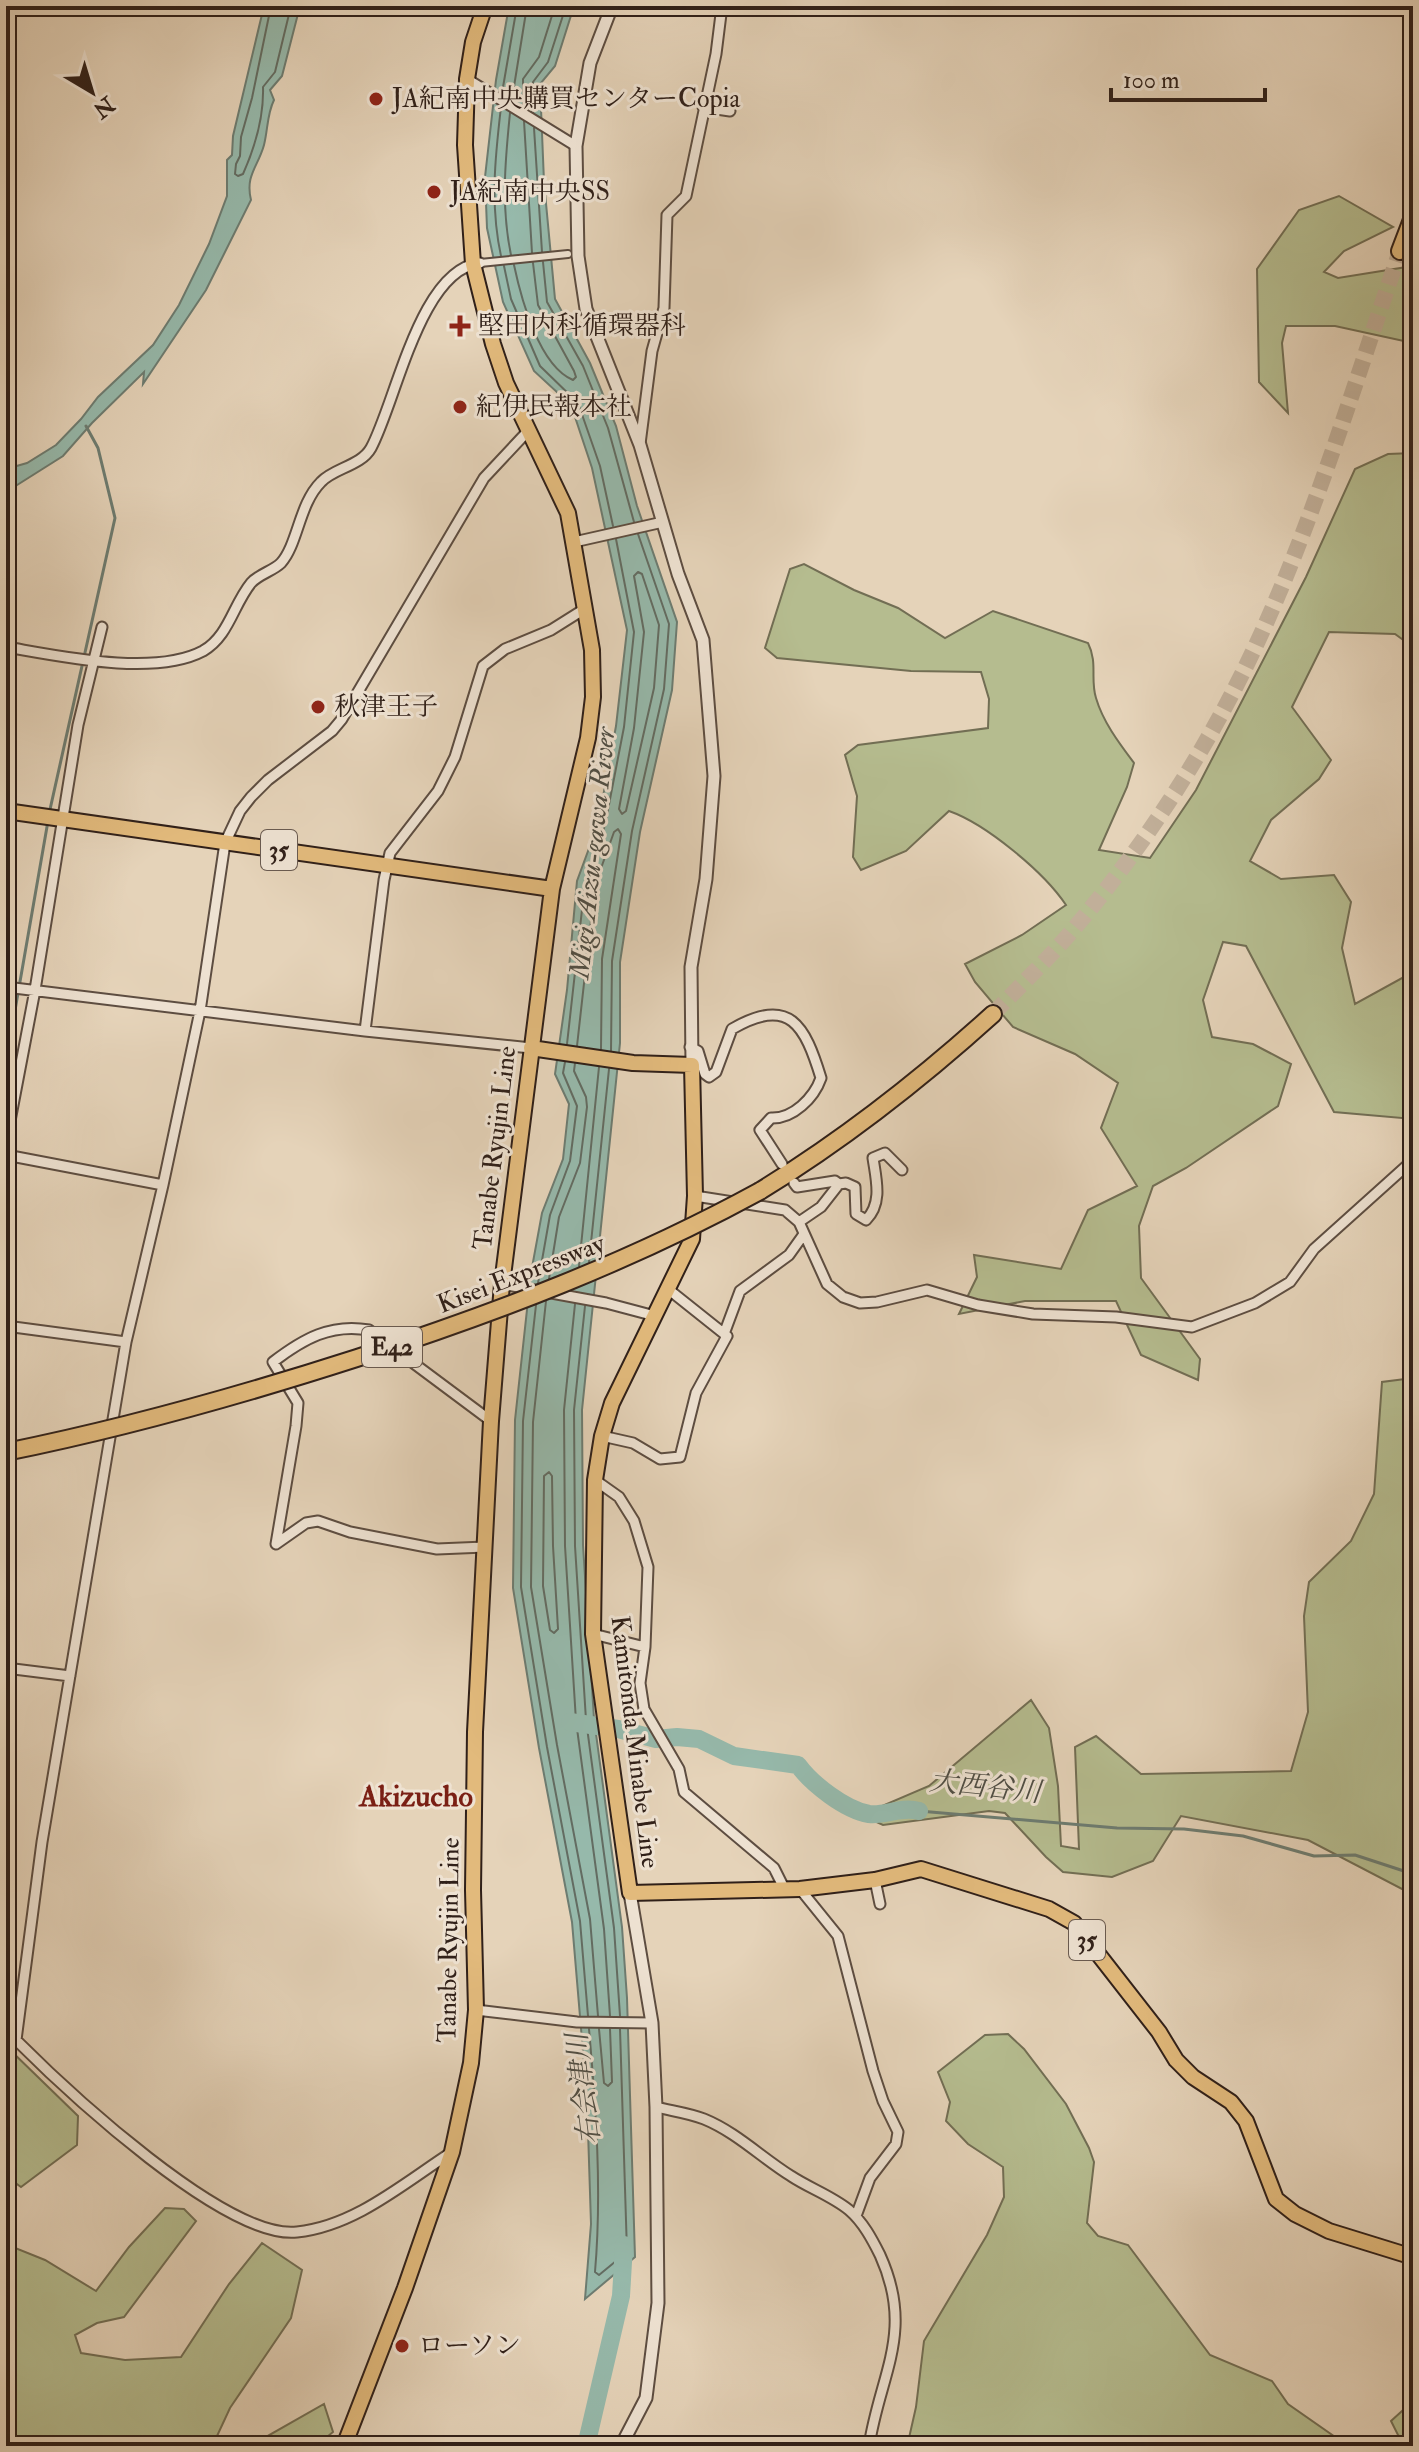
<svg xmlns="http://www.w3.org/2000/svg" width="1419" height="2452" font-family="'IM FELL Double Pica','Noto Serif JP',serif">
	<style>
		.green { fill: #b5bc8f; stroke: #726e54; stroke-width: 2 }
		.water { fill: #96b9ab; stroke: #6d7c71; stroke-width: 2 }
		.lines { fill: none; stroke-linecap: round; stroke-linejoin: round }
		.shore { stroke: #636c62; stroke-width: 2 }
		.stream { stroke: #6d7c71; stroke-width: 3 }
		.river { stroke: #96b9ab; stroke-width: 18 }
		.motorway-tunnel { stroke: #c1af99; stroke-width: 16; stroke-dasharray: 16 8; stroke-linecap: butt }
		.pedestrian-casing { stroke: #5d4d41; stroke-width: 10 }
		.minor-casing { stroke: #5d4d41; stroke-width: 13 }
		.tertiary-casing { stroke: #5d4d41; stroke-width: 15 }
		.primary-casing { stroke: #302019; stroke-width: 18 }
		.motorway-casing { stroke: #302019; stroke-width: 20 }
		.pedestrian { stroke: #eee2d2; stroke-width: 6 }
		.minor { stroke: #eee2d2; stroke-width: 9 }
		.tertiary { stroke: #eee2d2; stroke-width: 11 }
		.primary { stroke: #e2ba7c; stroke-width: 14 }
		.motorway { stroke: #e2ba7c; stroke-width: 16 }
		.motorway-bridge-casing { stroke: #302019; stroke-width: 20; stroke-linecap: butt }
		.motorway-bridge { stroke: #e2ba7c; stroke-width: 16 }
		.poi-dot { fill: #8f2418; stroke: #eee2d2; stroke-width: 3 }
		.labels { text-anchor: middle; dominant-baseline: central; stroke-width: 6; stroke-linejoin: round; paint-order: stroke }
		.shield { fill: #eee2d2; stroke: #695a50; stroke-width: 2 }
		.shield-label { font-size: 24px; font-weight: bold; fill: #302019 }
		.poi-label { font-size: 26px; fill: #302019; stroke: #eee2d2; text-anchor: start }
		.street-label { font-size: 26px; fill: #302019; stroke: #eee2d2 }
		.water-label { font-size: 28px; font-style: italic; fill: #4f4e45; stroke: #eee2d2 }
		.quarter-label { font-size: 30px; font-weight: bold; fill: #7a1f14; stroke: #eee2d2 }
	</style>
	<rect width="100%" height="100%" fill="#e5d3b9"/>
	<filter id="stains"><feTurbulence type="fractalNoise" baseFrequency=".0025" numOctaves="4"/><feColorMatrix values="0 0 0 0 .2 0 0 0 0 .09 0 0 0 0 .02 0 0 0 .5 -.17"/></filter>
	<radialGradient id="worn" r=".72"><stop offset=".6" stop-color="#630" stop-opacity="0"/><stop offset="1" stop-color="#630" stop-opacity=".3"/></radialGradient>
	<path class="green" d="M1339 196 1393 227 1344 251 1324 272 1338 278 1413 266V343L1335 326H1286L1282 343 1288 413 1259 382 1257 269 1299 210Z
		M1413 453V647L1395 634 1329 632 1292 707 1331 760 1319 779 1271 820 1250 861 1281 879 1334 875 1351 902 1342 948 1355 1004 1413 972V1119L1334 1112 1246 946 1223 942 1203 1000 1212 1037 1253 1044 1291 1064 1278 1106 1186 1168 1153 1186 1139 1226 1141 1278 1200 1359 1198 1380 1141 1355 1116 1301H1025L959 1314 977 1277 974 1255 1061 1269 1088 1210 1137 1186 1101 1128 1118 1083 1075 1054 1013 1027 975 982 965 964 1022 935 1066 905C1044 872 986 824 949 811L906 851 861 870 853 857 857 796 845 755 858 745 988 728 989 699 981 672 911 671 777 658 765 648 790 569 804 564 854 590 898 608 945 638 993 611 1088 643C1098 663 1090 679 1096 698 1103 722 1119 743 1134 763L1127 787 1099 850 1150 858 1196 790 1306 577 1355 469 1388 454Z
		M1405 1379 1413 1381V1910L1406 1891 1308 1840 1181 1816 1153 1861 1112 1877 1063 1872 1046 1857 1005 1813 989 1811 883 1825 861 1815 929 1786 1031 1700 1049 1728 1058 1786 1061 1846 1079 1849 1075 1747 1096 1736 1141 1774 1291 1771 1308 1712 1304 1616 1309 1582 1351 1541 1374 1494 1382 1382Z
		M1008 2034 1024 2049 1066 2104 1089 2148 1094 2162 1087 2223 1098 2236 1128 2245 1210 2355 1272 2381 1288 2404 1348 2446H921L909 2438 916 2407 924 2341 987 2235 1004 2197 1003 2167 968 2144 946 2121 950 2102 938 2072 985 2035Z
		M6 2046 78 2116 77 2145 21 2187 6 2176Z
		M165 2208 184 2209 196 2221 124 2317 97 2323 75 2335 81 2353 125 2360 181 2357 229 2284 262 2243 302 2270 291 2318 230 2408 217 2436 228 2446H6V2246L8 2245 45 2260 96 2291 129 2247Z
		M1413 2401V2446H1410L1398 2435 1391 2421Z
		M324 2404 333 2432 316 2446H250Z"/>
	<path class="water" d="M264 6H300L282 76 270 90 274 100C267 114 268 129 264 145 258 167 245 175 251 200L206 290 143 384 144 372 92 423 63 456 6 492V469L27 463 56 445 81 419 98 397 153 345 179 305 209 244 227 196V160L232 155 233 136Z
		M509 6H574L555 66 540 84 544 182 555 299 590 363 616 426 637 506 677 622 672 690 640 832 620 962V1043L582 1410 583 1545 594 1719 622 1927 627 1998 635 2257 585 2299 591 2224 587 2099 572 1922 539 1748 513 1588 515 1420 531 1273 542 1213 563 1159 569 1104 555 1074 567 990 577 881 598 824 616 726 627 630 592 468 571 405 534 371 503 302 487 228 485 177 496 80Z"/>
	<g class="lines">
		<path class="shore" d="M271 6 252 98 241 137 240 156 236 164 235 174 238 176 243 174C255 147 264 117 263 87L275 72 291 6
			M502 93 517 6
			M512 99 527 6
			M523 106V79L539 57 555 6
			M501 107C495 158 490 205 501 256
			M533 112V82L548 62 566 6
			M510 113C505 162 501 207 511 255
			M524 121 532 253
			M534 128 542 252
			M543 262 547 302 583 366 608 428 634 522
			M514 265C521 298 539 366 573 380L576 377 574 371 538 305 533 263
			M504 266 511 299 540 366 578 403 600 466 613 526
			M638 572 642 574 659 625 654 688 626 811 622 814 619 809 634 728 644 632 634 576Z
			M567 1044 585 883 605 825 624 727 634 632 616 539
			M577 1046 595 885 614 832 618 829 621 834 602 959 601 1049
			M611 1051 612 961 632 831 664 689 669 624 638 534
			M589 1262 609 1069
			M579 1266 599 1067
			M549 1279 559 1217 580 1163 587 1107 586 1097 574 1071 575 1063
			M538 1283 550 1215 570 1161 577 1106 563 1073 565 1062
			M546 1301 533 1422 531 1587 557 1745 590 1919 598 2016
			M575 1304 564 1410 565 1546 576 1721 604 1929 610 2016
			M536 1305 523 1421 521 1587 547 1747 580 1921 588 2016
			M585 1306 574 1410 575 1546 586 1720 614 1928 620 2016
			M549 1472 552 1476 553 1546 558 1629 554 1633 550 1630 543 1586 544 1476Z
			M589 2029C596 2109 602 2191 595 2272L599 2275 627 2252 620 2029
			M599 2029 604 2083 608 2086 612 2082 610 2029"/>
		<path class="stream" d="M49 814 115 518 98 448 86 426
			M6 1062 48 821
			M919 1811 1117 1828 1184 1829 1243 1836 1314 1856 1355 1855 1413 1874"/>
		<path class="river" d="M570 1722 618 1729 656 1739 677 1737 699 1739 734 1756 798 1765C812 1784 845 1810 869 1814 886 1816 901 1806 919 1811
			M586 2446 621 2296 624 2245"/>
		<path class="motorway-tunnel" d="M993 1014C1017 989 1042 965 1065 939 1131 863 1189 778 1235 688 1305 552 1350 396 1400 251"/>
		<g class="pedestrian-casing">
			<path id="pedestrian" d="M480 263 568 254"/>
		</g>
		<g class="minor-casing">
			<path id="minor" d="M467 79 576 146
				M703 107 730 111
				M640 444 652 351 664 308 667 215 686 196 716 54 722 6
				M574 542 663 522
				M6 647C59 656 154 677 203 651 229 636 233 605 251 583 259 574 273 571 281 563 298 544 299 504 321 482 334 468 361 466 371 448 396 402 420 269 480 263
				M6 987 365 1031 531 1048
				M365 1031 384 880 390 853 438 791 455 757 483 666 505 649 551 630 586 608
				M690 1047 698 1051 705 1074 709 1077 716 1072 732 1029C790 995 805 1026 821 1078 814 1098 793 1119 771 1118L760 1130 782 1164
				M6 1142 35 990 78 725 102 627
				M6 1155 163 1185
				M794 1183 797 1187 835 1181 839 1184
				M695 1196 785 1210 799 1222 827 1284 843 1297 860 1303 877 1302 927 1290 978 1305 1033 1314 1116 1317 1192 1327 1255 1303 1290 1282 1314 1249 1413 1160
				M799 1222 821 1207 839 1184 846 1183 855 1187 856 1214 866 1220C883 1203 876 1179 873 1158L885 1153 902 1170
				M502 1284 606 1303 655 1316
				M6 1326 126 1342
				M724 1334 740 1291 789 1255 804 1234
				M602 1436 633 1443 660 1459 680 1457 696 1393 727 1336 668 1289
				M595 1480 619 1497 634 1521 648 1567 645 1647 640 1683 644 1709 679 1769 684 1792 774 1868 785 1890
				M276 1544 296 1426 298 1403 273 1362C303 1339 331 1323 369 1330L491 1421
				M276 1544 306 1523 318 1521 350 1532 437 1549 485 1547
				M593 1634 645 1647
				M6 1668 70 1676
				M875 1880 880 1904
				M800 1889 838 1936 873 2071 883 2101 898 2132 896 2144 870 2178 856 2216
				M476 2010 577 2022 652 2023
				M656 2107C672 2111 689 2113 704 2119 736 2132 762 2158 791 2176 809 2188 832 2196 849 2210 863 2222 872 2239 880 2255 915 2332 880 2374 869 2446
				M452 2152C404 2183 355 2226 297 2232 226 2240 66 2090 16 2040L42 1842 126 1342 163 1185 200 1011 225 843 240 811 251 797 268 780 332 731 342 719 484 478 528 431"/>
		</g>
		<g class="tertiary-casing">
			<path id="tertiary" d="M612 6 590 63 576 146 578 256 586 309 640 445 678 574 703 640 714 776 706 879 691 967 692 1065
				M621 2446 646 2398 658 2303 656 2107 652 2023 630 1893"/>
		</g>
		<g class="primary-casing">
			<path id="primary" d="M6 811 552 889
				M531 1048 633 1063 692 1065 695 1196 692 1239 612 1403 602 1436 595 1480 593 1634 630 1893 800 1889 875 1880 921 1869 1049 1909 1074 1923 1159 2032 1176 2060 1193 2077 1231 2102 1246 2121 1276 2199 1295 2214 1329 2231 1413 2257
				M344 2446 405 2288 452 2152 471 2063 476 2010 473 1890 475 1732 491 1421 502 1284 552 889 588 738 593 697 592 650 568 513 506 383 493 344 473 264 465 145 467 79 473 42 485 6"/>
		</g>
		<g class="motorway-casing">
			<path id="motorway" d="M1400 251 1413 217
				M760 1191C845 1139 920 1080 993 1014"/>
		</g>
		<use href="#pedestrian" class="pedestrian"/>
		<use href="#minor" class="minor"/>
		<use href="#tertiary" class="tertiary"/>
		<use href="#primary" class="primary"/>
		<use href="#motorway" class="motorway"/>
		<g class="motorway-bridge-casing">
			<path id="motorway-bridge" d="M6 1452C125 1428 242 1395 357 1358 498 1312 630 1262 760 1191"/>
		</g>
		<use href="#motorway-bridge" class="motorway-bridge"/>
	</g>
	<g class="poi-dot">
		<circle cx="376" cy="99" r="8"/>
		<circle cx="434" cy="192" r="8"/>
		<path d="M456 314h8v8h8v8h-8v8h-8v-8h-8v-8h8z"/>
		<circle cx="460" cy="407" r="8"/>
		<circle cx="318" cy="707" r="8"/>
		<circle cx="402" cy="2346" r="8"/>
	</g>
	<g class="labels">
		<g class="shield">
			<rect x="261" y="830" width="36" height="40" rx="6"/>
			<rect x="362" y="1327" width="60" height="40" rx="6"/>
			<rect x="1069" y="1920" width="36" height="40" rx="6"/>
		</g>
		<g class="shield-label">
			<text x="279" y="850">35</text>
			<text x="392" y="1347">E42</text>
			<text x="1087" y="1940">35</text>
		</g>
		<g class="poi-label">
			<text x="392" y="99">JA紀南中央購買センターCopia</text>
			<text x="450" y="192">JA紀南中央SS</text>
			<text x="478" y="326">堅田内科循環器科</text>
			<text x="476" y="407">紀伊民報本社</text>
			<text x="334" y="707">秋津王子</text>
			<text x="418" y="2346">ローソン</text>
		</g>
		<g class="street-label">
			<text transform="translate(495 1148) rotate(-83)">Tanabe Ryujin Line</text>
			<text transform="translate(521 1274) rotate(-21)">Kisei Expressway</text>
			<text transform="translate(635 1742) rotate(83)">Kamitonda Minabe Line</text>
			<text transform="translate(449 1940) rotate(-89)">Tanabe Ryujin Line</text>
		</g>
		<g class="water-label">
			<text transform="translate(593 853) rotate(-84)">Migi Aizu-gawa River</text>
			<text transform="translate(985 1787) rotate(6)">大西谷川</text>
			<text transform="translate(584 2089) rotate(-97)">右会津川</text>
		</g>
		<g class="quarter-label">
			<text x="416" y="1796">Akizucho</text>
		</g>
	</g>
	<rect width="1419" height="2452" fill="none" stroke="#e5d3b9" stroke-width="32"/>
	<rect x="8" y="8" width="1403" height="2436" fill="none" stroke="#302019" stroke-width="4"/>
	<rect x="16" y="16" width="1387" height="2420" fill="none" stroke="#302019" stroke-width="2"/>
	<g transform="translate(92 92) rotate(142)" stroke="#eee2d2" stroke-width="6" paint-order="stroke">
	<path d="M0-6L14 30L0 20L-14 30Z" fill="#302019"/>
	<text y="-12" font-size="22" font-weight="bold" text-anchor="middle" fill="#302019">N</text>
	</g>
	<path d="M1111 88v12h154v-12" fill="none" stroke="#302019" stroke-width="4"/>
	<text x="1123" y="88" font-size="24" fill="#302019" stroke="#eee2d2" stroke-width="6" paint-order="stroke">100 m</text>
	<rect width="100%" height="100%" filter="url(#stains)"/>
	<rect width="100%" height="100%" fill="url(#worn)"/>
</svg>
